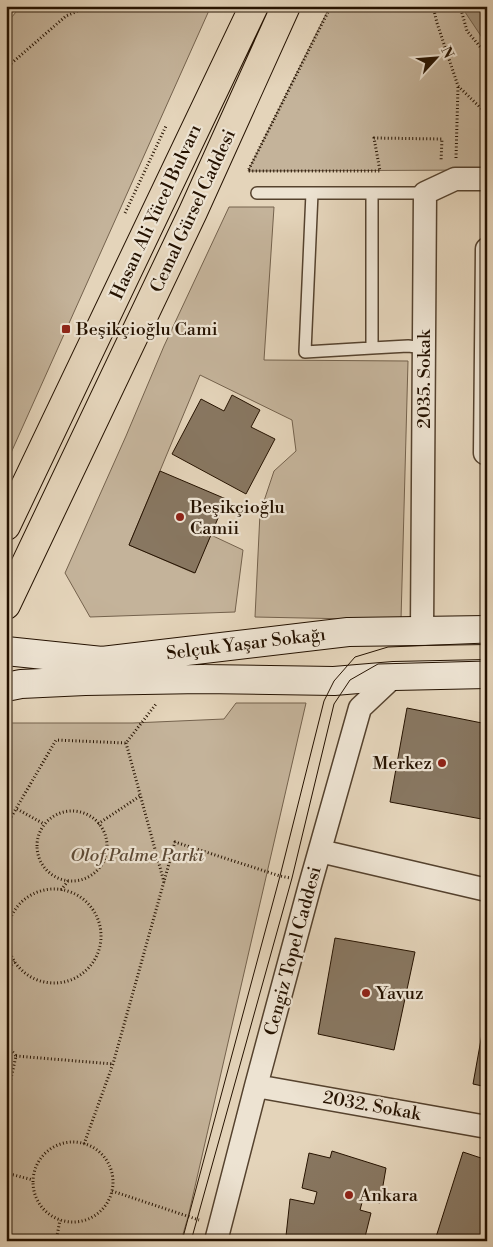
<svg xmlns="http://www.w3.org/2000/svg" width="493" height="1247" font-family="'Libre Bodoni',serif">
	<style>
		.green { fill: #c4b39a; stroke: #74624d }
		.water { fill: #a3927b; stroke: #715f4a }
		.building { fill: #887761; stroke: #251200 }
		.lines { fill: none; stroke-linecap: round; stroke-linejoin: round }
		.lane-casing { stroke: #55422e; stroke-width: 14 }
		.street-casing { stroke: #55422e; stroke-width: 25 }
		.secondary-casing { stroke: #251200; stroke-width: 30 }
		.primary-casing { stroke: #251200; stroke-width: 30 }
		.path { stroke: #251200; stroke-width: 3; stroke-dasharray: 1 2.5; stroke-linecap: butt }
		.lane { stroke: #ede3d2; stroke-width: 11 }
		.street { stroke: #ede3d2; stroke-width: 22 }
		.secondary { stroke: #ede3d2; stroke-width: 28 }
		.primary { stroke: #e4d4ba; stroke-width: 28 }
		.tram { stroke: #251200; stroke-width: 1 }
		.poi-dot { fill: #8f2418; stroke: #ede3d2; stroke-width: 2 }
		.labels { text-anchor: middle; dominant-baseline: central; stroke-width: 4.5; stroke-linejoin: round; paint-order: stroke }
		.street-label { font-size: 18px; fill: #251200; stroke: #ede3d2 }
		.poi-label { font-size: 18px; fill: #251200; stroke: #ede3d2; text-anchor: start }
		.park-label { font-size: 18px; font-style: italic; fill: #5d4a36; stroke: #ede3d2 }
	</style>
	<rect width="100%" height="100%" fill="#e4d4ba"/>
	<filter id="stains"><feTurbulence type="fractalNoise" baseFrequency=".004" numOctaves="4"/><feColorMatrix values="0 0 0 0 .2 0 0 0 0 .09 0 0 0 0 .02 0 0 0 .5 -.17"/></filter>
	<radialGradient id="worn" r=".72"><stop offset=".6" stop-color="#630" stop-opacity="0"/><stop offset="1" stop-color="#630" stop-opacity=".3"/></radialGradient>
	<path class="green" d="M21 6H211L6 464V24Z
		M330 6H487V170L248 171Z
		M229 207H274L264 360 408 361 401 620 255 617 260 513 274 471 296 451 292 420 200 375 129 545 194 573 211 535 243 550 235 612 90 617 65 573 126 436 164 346Z
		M236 703H306L188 1217 181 1241H6V732L11 723H133L224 719Z"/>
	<path class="water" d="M461 6H487V45Z"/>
	<path class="building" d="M232 395 260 410 251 427 275 439 246 494 172 454 201 399 224 411Z
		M160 471 226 499 195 573 129 545Z
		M407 708 487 724V820L390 802Z
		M335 938 415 952 394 1050 318 1034Z
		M487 1006V1087L473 1084Z
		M332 1151 386 1168 380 1203 363 1199 360 1210 371 1213 364 1241H297L286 1236 290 1199 314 1204 317 1192 302 1188 309 1153 330 1158Z
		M463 1152 487 1160V1241H449L436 1237Z"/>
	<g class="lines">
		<g class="lane-casing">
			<path id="lane" d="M257 193H425
				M312 193 305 352 372 348
				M372 193V348L408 346 425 348"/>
		</g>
		<g class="street-casing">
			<path id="street" d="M487 249 485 453H487
				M422 630 425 193 455 179H487
				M320 851 487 890
				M256 1086 487 1127
				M216 1241 256 1086 310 885 360 708 394 676"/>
		</g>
		<g class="secondary-casing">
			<path id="secondary" d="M6 651 102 661 348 632 487 630
				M6 687 21 684 85 681 202 679 334 681 394 676 487 674"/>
		</g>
		<g class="primary-casing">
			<path id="primary" d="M6 526 254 6
				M6 605 193 212 286 6"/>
		</g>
		<path class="path" d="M331 6 248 171H380L374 138 442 139 441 161
			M433 6 437 23 458 86 487 114
			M460 6 467 31 487 55
			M6 68 66 16 89 6
			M456 158 458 87
			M125 213 166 126
			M126 743 164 882
			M17 809 44 824
			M37 846a35 35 0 1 1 70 0a35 35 0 1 1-70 0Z
			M98 824 140 796
			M6 826 56 740 126 743 156 704
			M7 936a47 47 0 1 1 94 0a47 47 0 1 1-94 0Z
			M61 890 68 881
			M6 969 15 962
			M6 1044 16 1056 6 1101
			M16 1056 113 1064
			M33 1182a40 40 0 1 1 80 0a40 40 0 1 1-80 0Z
			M84 1144 113 1064 175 842 280 876 290 878
			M6 1173 33 1180
			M112 1191 199 1220
			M56 1241 60 1220"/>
		<use href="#lane" class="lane"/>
		<use href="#street" class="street"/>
		<use href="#secondary" class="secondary"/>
		<use href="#primary" class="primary"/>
		<path class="tram" d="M182 1241 280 876 324 701 334 681 355 657 388 647 487 643
			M191 1241 292 878 334 704 350 680 378 664 487 661"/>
	</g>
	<g class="poi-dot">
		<rect x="61" y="324" width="10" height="10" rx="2.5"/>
		<circle cx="180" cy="517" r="5"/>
		<circle cx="442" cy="763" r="5"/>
		<circle cx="366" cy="993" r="5"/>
		<circle cx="349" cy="1195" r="5"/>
	</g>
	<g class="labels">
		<g class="street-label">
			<text transform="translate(193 211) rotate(-65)">Cemal Gürsel Caddesi</text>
			<text transform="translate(156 212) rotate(-65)">Hasan Ali Yücel Bulvarı</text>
			<text transform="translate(424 379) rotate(-90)">2035. Sokak</text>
			<text transform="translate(246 644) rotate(-7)">Selçuk Yaşar Sokağı</text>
			<text transform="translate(293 951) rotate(-75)">Cengiz Topel Caddesi</text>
			<text transform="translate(372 1106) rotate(10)">2032. Sokak</text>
		</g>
		<g class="poi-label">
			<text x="76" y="329">Beşikçioğlu Cami</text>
			<text x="190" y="507">Beşikçioğlu<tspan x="190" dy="21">Camii</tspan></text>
			<text x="432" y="763" text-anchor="end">Merkez</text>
			<text x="376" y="993">Yavuz</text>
			<text x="359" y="1195">Ankara</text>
		</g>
		<g class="park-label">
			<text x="137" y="855">Olof Palme Parkı</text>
		</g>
	</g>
	<rect width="493" height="1247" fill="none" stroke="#e4d4ba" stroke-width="25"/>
	<rect x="8" y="8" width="478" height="1232" fill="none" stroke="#251200" stroke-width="2.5"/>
	<rect x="12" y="12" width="468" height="1222" fill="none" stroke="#251200"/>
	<g transform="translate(436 58) rotate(64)" stroke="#ede3d2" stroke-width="4" paint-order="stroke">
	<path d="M0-4L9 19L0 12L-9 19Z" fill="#251200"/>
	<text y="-8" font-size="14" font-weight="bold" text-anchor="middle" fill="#251200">N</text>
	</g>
	<rect width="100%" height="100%" filter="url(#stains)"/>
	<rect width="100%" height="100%" fill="url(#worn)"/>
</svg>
